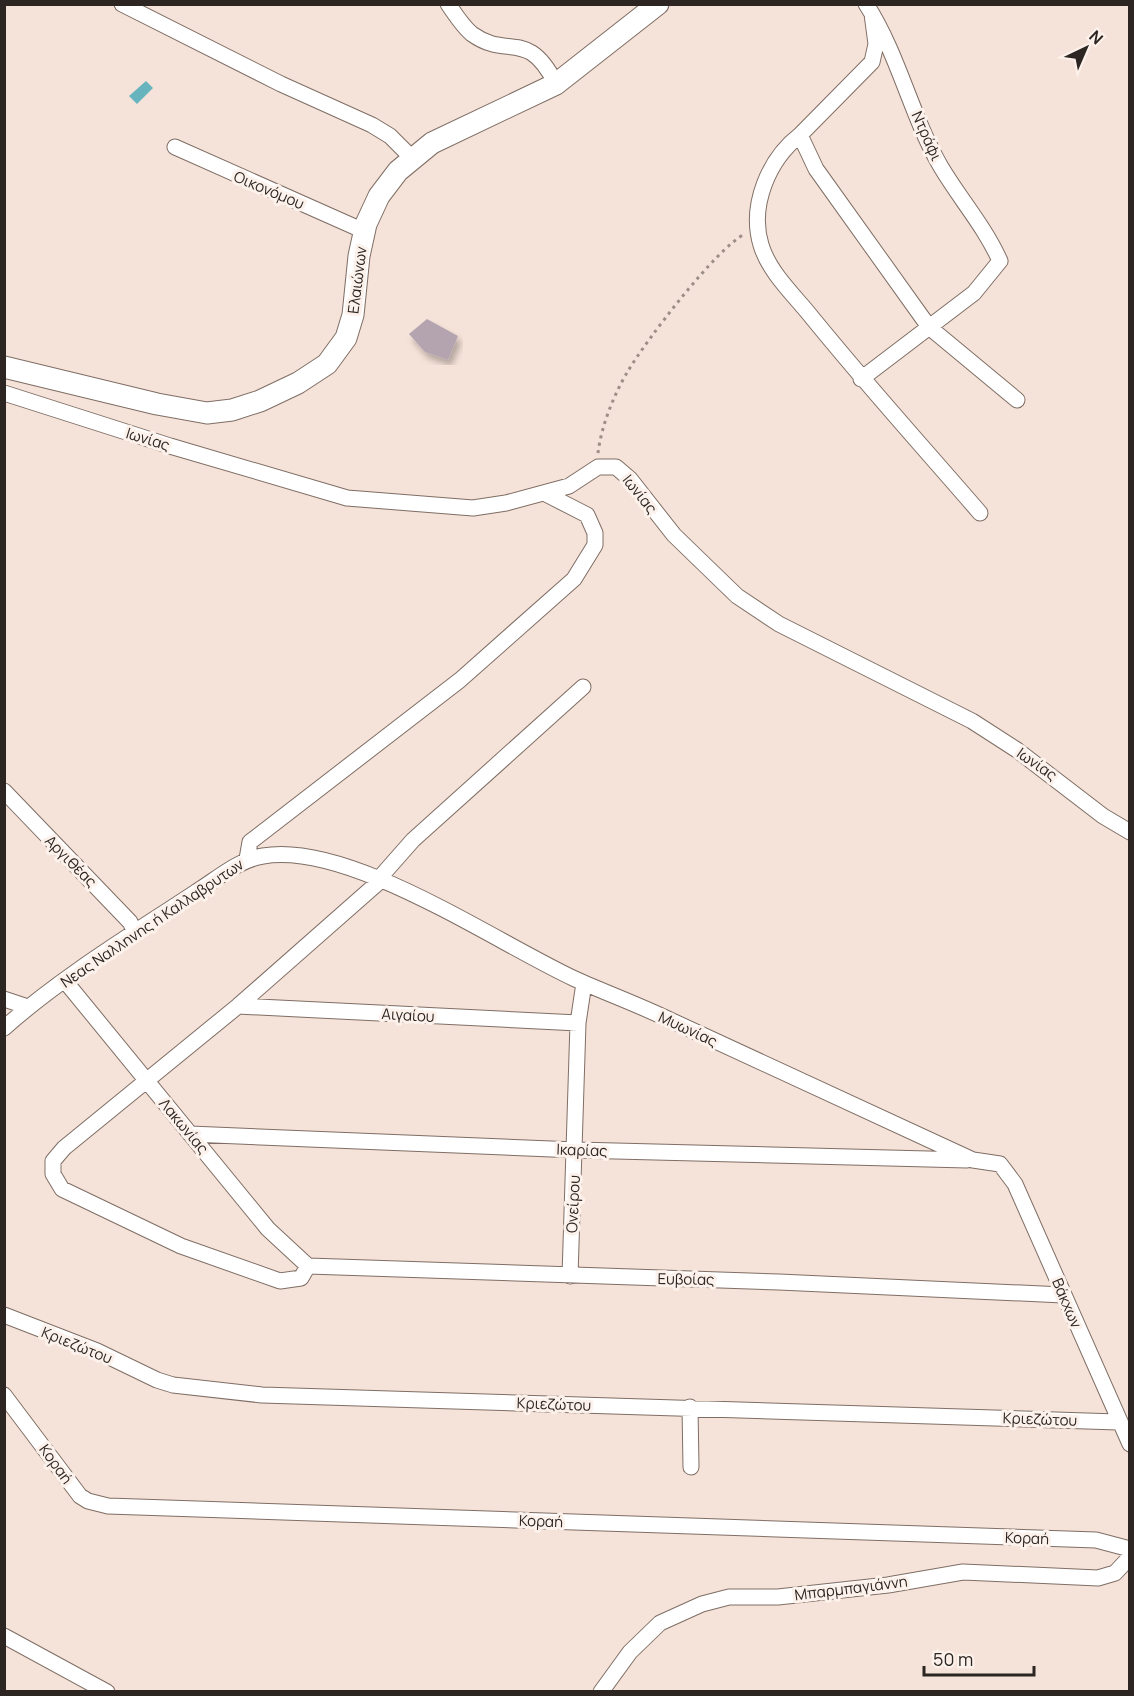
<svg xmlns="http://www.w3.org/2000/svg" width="1134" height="1696" font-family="Manrope,sans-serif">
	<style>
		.water { fill: #67b4bf }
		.building { fill: #b4a4b0; filter: url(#shadow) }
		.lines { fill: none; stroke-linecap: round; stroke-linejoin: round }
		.street-casing { stroke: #7f6e65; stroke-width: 17 }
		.secondary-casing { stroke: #7f6e65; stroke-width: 23 }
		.path { stroke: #9b8e86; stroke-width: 3; stroke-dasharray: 3 4.5; stroke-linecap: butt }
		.street { stroke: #fff; stroke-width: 15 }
		.secondary { stroke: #fff; stroke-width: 21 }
		.labels { text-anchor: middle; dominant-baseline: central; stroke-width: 6; stroke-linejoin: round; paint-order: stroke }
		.street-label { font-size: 15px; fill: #2c2521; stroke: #fcf1eb }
	</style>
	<defs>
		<filter id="shadow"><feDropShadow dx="3.5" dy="6" stdDeviation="3" flood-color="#0004"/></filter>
	</defs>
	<rect width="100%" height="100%" fill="#f5e2d8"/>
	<path class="water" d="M146 81 153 88 137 104 129 96Z"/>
	<path class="building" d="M427 319 458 336 448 360 425 352 409 334Z"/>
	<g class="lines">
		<g class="street-casing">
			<path id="street" d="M122 4 281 84 372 125 390 136 412 158
				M448 4C455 14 463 27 472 34 508 60 527 27 556 84
				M872 14 876 44 872 62 800 135 816 169 929 327 1017 400
				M800 135C769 159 749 205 761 245 769 272 793 294 810 315 865 383 923 447 980 513
				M175 147 364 231
				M861 379 974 293 1000 261C985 227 960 199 941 167 911 116 899 55 866 4
				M4 393 170 446 347 498 473 508 506 503 569 486 598 467H616L630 479 674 535 737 596 779 624 972 721 1017 750 1103 816 1130 832
				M4 791 130 922 135 932
				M247 859 250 842 460 680 574 579 595 545V533L587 515 544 493
				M65 981 268 1229 308 1266
				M4 999 28 1007
				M238 1006 578 1023
				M4 1028C63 976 131 935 196 892 217 879 238 860 263 856 349 841 495 942 575 979 606 993 639 1005 670 1020 771 1067 872 1114 973 1160L1000 1164 1015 1184 1130 1444
				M190 1134 576 1150 967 1160
				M308 1266 301 1278 280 1281 181 1246 62 1189 53 1174V1161L64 1148 238 1006 380 881 383 874 413 840 583 687
				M308 1266 779 1282 1063 1295
				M570 1276 578 1023 584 983
				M4 1315 97 1351 157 1380 173 1385 262 1395 1118 1422
				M4 1395 80 1496 88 1501 108 1506 1096 1540 1130 1549
				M690 1407 691 1467
				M4 1636 107 1692
				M601 1692 630 1652 660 1623 702 1604 729 1597H778L888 1585 963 1572 1098 1578 1115 1573 1130 1557"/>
		</g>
		<g class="secondary-casing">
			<path id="secondary" d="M4 367 157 404 207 413 232 410 260 401 298 383 327 364 346 338 353 315 359 256 366 224 379 196 398 171 432 143 556 84 658 4"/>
		</g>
		<path class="path" d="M598 453C601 427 614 394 628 371 645 342 717 247 745 234"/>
		<use href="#street" class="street"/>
		<use href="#secondary" class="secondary"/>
	</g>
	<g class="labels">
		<g class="street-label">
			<text transform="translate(927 136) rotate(66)">Ντράφι</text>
			<text transform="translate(269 190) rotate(23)">Οικονόμου</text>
			<text transform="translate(357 280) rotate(-83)">Ελαιώνων</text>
			<text transform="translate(148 439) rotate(17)">Ιωνίας</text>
			<text transform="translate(640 494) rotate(51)">Ιωνίας</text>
			<text transform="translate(1037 764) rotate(35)">Ιωνίας</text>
			<text transform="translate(71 861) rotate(45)">Αργιθέας</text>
			<text transform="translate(152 923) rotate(-34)">Νεας Nαλληνης ή Καλλαβρυτων</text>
			<text transform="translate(408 1015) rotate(3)">Αιγαίου</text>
			<text transform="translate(688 1029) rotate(25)">Μυωνίας</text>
			<text transform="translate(184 1126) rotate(50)">Λακωνίας</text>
			<text transform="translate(582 1150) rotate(2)">Ικαρίας</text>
			<text transform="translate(573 1204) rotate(-87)">Ονείρου</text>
			<text transform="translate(686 1279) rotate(1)">Ευβοίας</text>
			<text transform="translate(1067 1303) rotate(67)">Βάκχων</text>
			<text transform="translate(77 1345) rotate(22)">Κριεζώτου</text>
			<text transform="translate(554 1404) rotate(2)">Κριεζώτου</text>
			<text transform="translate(1040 1419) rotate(2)">Κριεζώτου</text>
			<text transform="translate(56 1464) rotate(54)">Κοραή</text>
			<text transform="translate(541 1521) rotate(2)">Κοραή</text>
			<text transform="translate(1027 1538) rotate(2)">Κοραή</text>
			<text transform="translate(851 1588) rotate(-7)">Μπαρμπαγιάννη</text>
		</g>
	</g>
	<rect width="1134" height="1696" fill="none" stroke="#2c2521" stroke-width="12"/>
	<g transform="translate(1086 48) rotate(44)" stroke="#fcf1eb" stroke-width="4.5" paint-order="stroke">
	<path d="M0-4.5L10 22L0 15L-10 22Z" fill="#2c2521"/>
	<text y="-9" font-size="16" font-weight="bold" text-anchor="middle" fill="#2c2521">N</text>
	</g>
	<path d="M924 1666v9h110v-9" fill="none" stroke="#2c2521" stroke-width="3"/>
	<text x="933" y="1666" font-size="18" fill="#2c2521" stroke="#fcf1eb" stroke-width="4.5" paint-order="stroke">50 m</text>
</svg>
